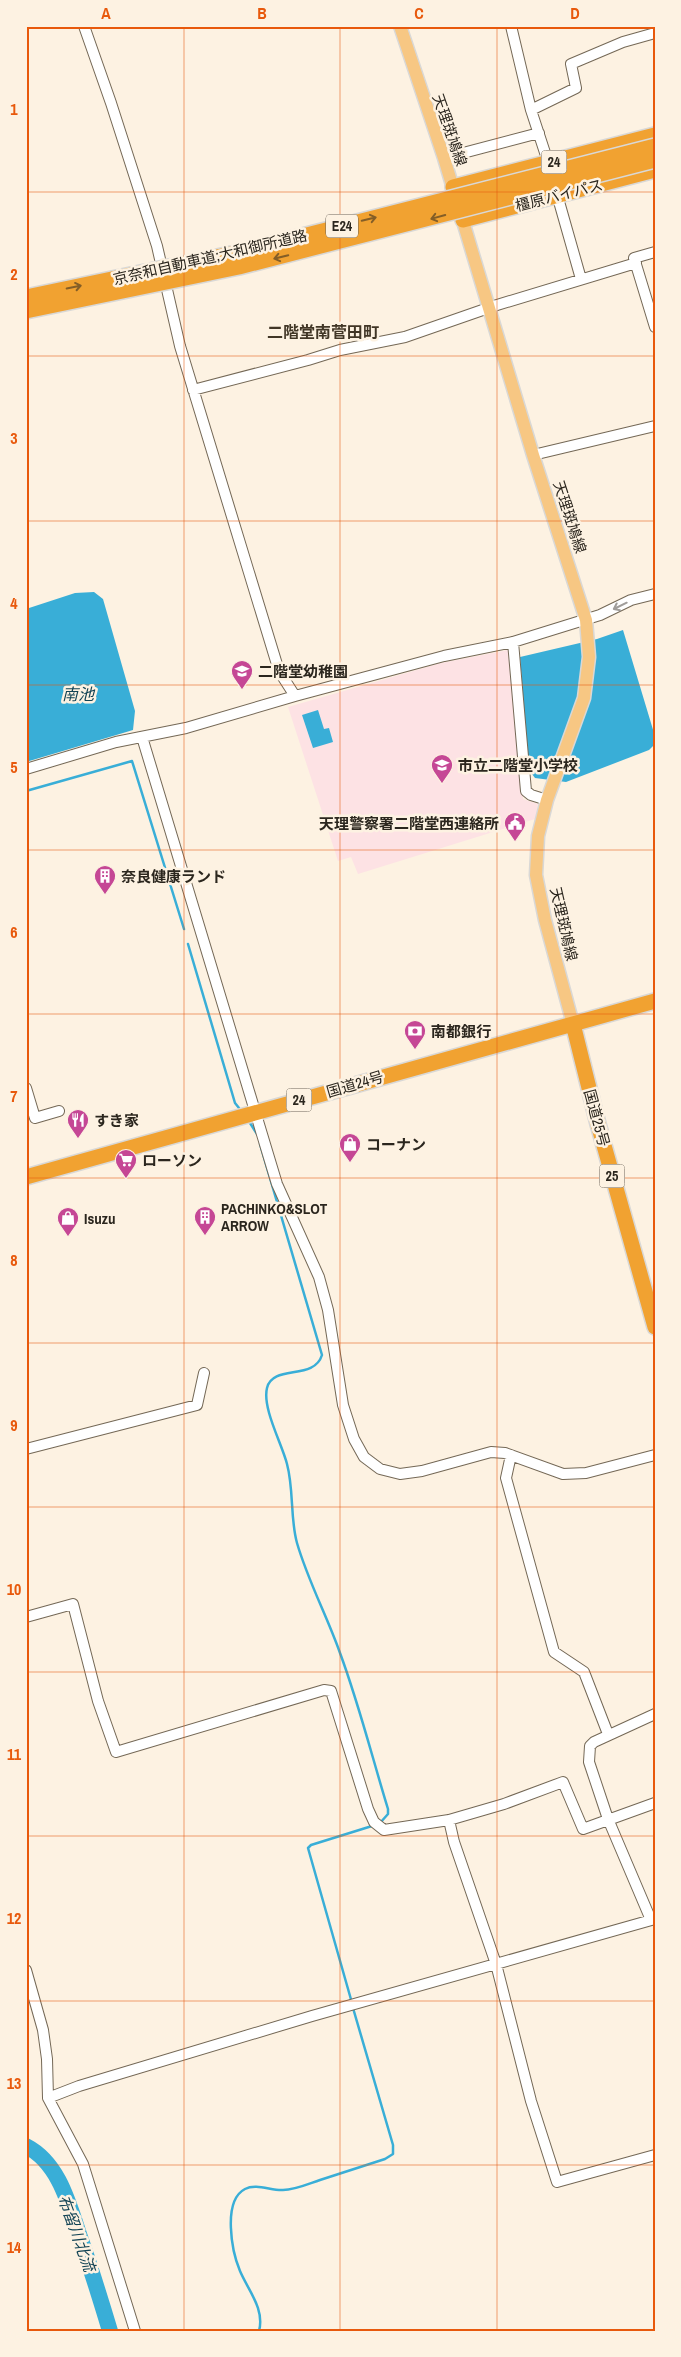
<svg xmlns="http://www.w3.org/2000/svg" width="681" height="2357" font-family="'Archivo Narrow','Noto Sans JP',sans-serif">
	<style>
		.education { fill: #fde2e4 }
		.water { fill: #39aed7 }
		.lines { fill: none; stroke-linecap: round; stroke-linejoin: round }
		.stream { stroke: #39aed7; stroke-width: 2.5 }
		.river { stroke: #39aed7; stroke-width: 16 }
		.minor-casing { stroke: #746856; stroke-width: 12 }
		.major-casing { stroke: #d9d8d6; stroke-width: 15 }
		.highway-casing { stroke: #d9d8d6; stroke-width: 18 }
		.minor { stroke: #fff; stroke-width: 10 }
		.major { stroke: #f7c783; stroke-width: 12 }
		.highway { stroke: #f1a231; stroke-width: 15 }
		.highway-bridge-casing { stroke: #d9d8d6; stroke-width: 18; stroke-linecap: butt }
		.highway-bridge { stroke: #f1a231; stroke-width: 15 }
		.oneway { stroke: #845e27 }
		.oneway2 { stroke: #a09d9a }
		.grid { fill: none; stroke: #e8590c; stroke-width: 1; stroke-opacity: 0.55 }
		.labels { text-anchor: middle; dominant-baseline: central; stroke-width: 5; stroke-linejoin: round; paint-order: stroke }
		.shield { fill: #fdf2e2; stroke: #6a6359; stroke-width: 1 }
		.shield-label { font-size: 14px; font-weight: bold; fill: #2b261e }
		.street-label { font-size: 15px; fill: #2b261e; stroke: #fdf2e2 }
		.poi-label { font-size: 15px; font-weight: bold; fill: #2b261e; stroke: #fdf2e2; text-anchor: start }
		.neighbourhood-label { font-size: 16px; font-weight: bold; fill: #413626; stroke: #fdf2e2 }
		.water-label { font-size: 16px; font-style: italic; fill: #124354; stroke: #fdf2e2 }
		.neatline { fill: none; stroke: #e8590c; stroke-width: 2 }
		.grid-label { font-size: 16px; text-anchor: middle; font-weight: bold; fill: #e8590c }
	</style>
	<rect width="100%" height="100%" fill="#fdf2e2"/>
	<path class="education" d="M508 650 523 799 538 804 535 819 358 874 351 857 338 861 288 707 441 663Z"/>
	<path class="water" d="M94 592 103 599 135 711 133 730 26 762V609L75 593Z
		M623 630 654 733 655 744 649 750 566 782 535 778 529 770 520 657 597 639Z
		M318 710 324 729 329 728 333 742 313 748 302 715Z"/>
	<g class="lines">
		<path class="stream" d="M26 791 132 761 184 929
			M188 944 235 1103 239 1108
			M250 1123 257 1134
			M260 1144 322 1355C314 1381 273 1364 267 1388 262 1408 282 1444 287 1464 294 1490 290 1518 297 1543 308 1581 327 1616 340 1653 359 1704 372 1757 388 1809V1814L380 1823
			M352 2003 308 1848 311 1845 372 1826
			M259 2331C265 2309 248 2290 240 2271 232 2252 222 2201 245 2189 256 2183 272 2191 283 2190 295 2190 308 2184 320 2180 341 2173 363 2166 385 2159L393 2154V2145L353 2008"/>
		<path class="river" d="M26 2146C61 2164 70 2209 82 2243 92 2272 101 2301 110 2331"/>
		<g class="minor-casing">
			<path id="minor" d="M84 26 111 103 157 246 180 346 279 671 295 696
				M511 26 531 110 550 168
				M531 110 576 88 571 64 623 42 655 33
				M444 158 539 133
				M556 191 581 279
				M655 252 634 258 655 327
				M193 390 308 360 340 350 405 337 497 305 636 263
				M533 455 655 426
				M513 642 526 791 531 795 547 800
				M142 737 277 1184 319 1277 328 1310 343 1405 354 1439 364 1457 380 1469 400 1474 422 1471 491 1452 505 1453 563 1474 586 1473 655 1455
				M26 769 116 742 186 728 295 696 444 656 513 642 600 615 631 600 655 594
				M26 1088 35 1118 59 1111
				M26 1449 197 1405 204 1373
				M511 1455 506 1478 554 1652 584 1672 608 1734
				M26 1617 73 1604 98 1701 116 1752 324 1690 331 1691 368 1809 374 1822 384 1830 449 1820 504 1804 563 1782 583 1829 655 1803
				M449 1820 454 1842 496 1964 531 2101 557 2182 655 2155
				M651 1920 608 1819 589 1762 590 1746 594 1742 655 1714
				M26 1970 43 2030 47 2059 48 2098 83 2164 135 2331
				M48 2098 79 2086 312 2016 655 1919"/>
		</g>
		<g class="major-casing">
			<path id="major" d="M400 26 444 158 533 455 586 620 589 657 584 698 547 800 538 836 536 875 545 920 573 1024"/>
		</g>
		<g class="highway-casing">
			<path id="highway" d="M453 187 655 135
				M463 220 655 170
				M573 1024 598 1124 655 1327
				M26 1177 655 1001"/>
		</g>
		<use href="#minor" class="minor"/>
		<use href="#major" class="major"/>
		<use href="#highway" class="highway"/>
		<g class="highway-bridge-casing">
			<path id="highway-bridge" d="M26 297 236 253 655 146
				M26 311 239 267 655 160"/>
		</g>
		<use href="#highway-bridge" class="highway-bridge"/>
	</g>
	<defs><path id="oneway-shaft" d="M-6 0H5M1.5-3L5.5 0L1.5 3" fill="none" stroke-width="1.6" stroke-linecap="round" stroke-linejoin="round" transform="scale(1.25)"/></defs>
	<g class="oneway">
		<use href="#oneway-shaft" transform="translate(438 217) rotate(165)"/>
		<use href="#oneway-shaft" transform="translate(369 219) rotate(-14)"/>
		<use href="#oneway-shaft" transform="translate(281 257) rotate(166)"/>
		<use href="#oneway-shaft" transform="translate(74 287) rotate(-12)"/>
	</g>
	<use class="oneway2" href="#oneway-shaft" transform="translate(620 606) rotate(154)"/>
	<path class="grid" d="M184 26V2331M340 26V2331M497 26V2331M26 192H655M26 356H655M26 521H655M26 685H655M26 850H655M26 1014H655M26 1178H655M26 1343H655M26 1507H655M26 1672H655M26 1836H655M26 2001H655M26 2165H655"/>
	<defs>
		<g id="school-pin" transform="scale(1.125)"><path d="M0 17L-7.5 6A9.5 9.5 0 1 1 7.5 6Z" fill="#c54795" stroke="#fdf2e2"/><path d="M0-5L7-2L0 1L-7-2ZM-4 1L0 2.5L4 1V4Q0 6-4 4Z" fill="#fff"/></g>
		<g id="civic-pin" transform="scale(1.125)"><path d="M0 17L-7.5 6A9.5 9.5 0 1 1 7.5 6Z" fill="#c54795" stroke="#fdf2e2"/><path d="M-.6-6.5H3V-4.5H.6V-3L4-1V1h2V6H-6V1h2V-1L-.6-3ZM-1.2 2.5V6h2.4V2.5Z" fill="#fff"/></g>
		<g id="building-pin" transform="scale(1.125)"><path d="M0 17L-7.5 6A9.5 9.5 0 1 1 7.5 6Z" fill="#c54795" stroke="#fdf2e2"/><path d="M-4-6H4V6H1V3H-1V6H-4ZM-2.5-4.3h1.7v1.8h-1.7ZM.8-4.3h1.7v1.8H.8ZM-2.5-1h1.7V.8h-1.7ZM.8-1h1.7V.8H.8Z" fill="#fff"/></g>
		<g id="bank-pin" transform="scale(1.125)"><path d="M0 17L-7.5 6A9.5 9.5 0 1 1 7.5 6Z" fill="#c54795" stroke="#fdf2e2"/><path d="M-6-4H6V4H-6ZM0-2.3a2.3 2.3 0 1 0 0 4.6a2.3 2.3 0 1 0 0-4.6Z" fill="#fff"/></g>
		<g id="restaurant-pin" transform="scale(1.125)"><path d="M0 17L-7.5 6A9.5 9.5 0 1 1 7.5 6Z" fill="#c54795" stroke="#fdf2e2"/><path d="M-5-6h1v4h1v-4h1v4h1v-4h1v5L-1.5 .5V6h-2V.5L-5-1ZM5-6V6H3V1.5H1.5Q1.5-4 5-6Z" fill="#fff"/></g>
		<g id="shop-pin" transform="scale(1.125)"><path d="M0 17L-7.5 6A9.5 9.5 0 1 1 7.5 6Z" fill="#c54795" stroke="#fdf2e2"/><path d="M-5-2.5h2.3a2.7 3.5 0 0 1 5.4 0H5L5.5 6h-11ZM-1.5-2.5h3a1.5 2.3 0 0 0-3 0Z" fill="#fff"/></g>
		<g id="supermarket-pin" transform="scale(1.125)"><path d="M0 17L-7.5 6A9.5 9.5 0 1 1 7.5 6Z" fill="#c54795" stroke="#fdf2e2"/><path d="M-6-5.5h2.5l.6 2H6L4.5 2H-2.5L-4.4-4H-6ZM-1.5 3.2a1.3 1.3 0 1 0 .1 0ZM3 3.2a1.3 1.3 0 1 0 .1 0Z" fill="#fff"/></g>
	</defs>
	<g fill-rule="evenodd">
		<use href="#school-pin" x="242" y="671"/>
		<use href="#school-pin" x="442" y="765"/>
		<use href="#civic-pin" x="515" y="823"/>
		<use href="#building-pin" x="105" y="876"/>
		<use href="#bank-pin" x="415" y="1031"/>
		<use href="#restaurant-pin" x="78" y="1120"/>
		<use href="#shop-pin" x="350" y="1144"/>
		<use href="#supermarket-pin" x="126" y="1160"/>
		<use href="#building-pin" x="205" y="1217"/>
		<use href="#shop-pin" x="68" y="1218"/>
	</g>
	<g class="labels">
		<g class="shield">
			<rect x="541.5" y="150.5" width="25" height="23" rx="4"/>
			<rect x="326" y="214.5" width="32" height="23" rx="4"/>
			<rect x="286.5" y="1088.5" width="25" height="23" rx="4"/>
			<rect x="599.5" y="1164.5" width="25" height="23" rx="4"/>
		</g>
		<g class="shield-label">
			<text x="554" y="162">24</text>
			<text x="342" y="226">E24</text>
			<text x="299" y="1100">24</text>
			<text x="612" y="1176">25</text>
		</g>
		<g class="street-label">
			<text transform="translate(450 130) rotate(71)">天理斑鳩線</text>
			<text transform="translate(559 195) rotate(-14)">橿原バイパス</text>
			<text transform="translate(210 257) rotate(-13)">京奈和自動車道;大和御所道路</text>
			<text transform="translate(570 517) rotate(72)">天理斑鳩線</text>
			<text transform="translate(564 924) rotate(77)">天理斑鳩線</text>
			<text transform="translate(355 1084) rotate(-16)">国道24号</text>
			<text transform="translate(597 1118) rotate(75)">国道25号</text>
		</g>
		<g class="poi-label">
			<text x="258" y="671">二階堂幼稚園</text>
			<text x="458" y="765">市立二階堂小学校</text>
			<text x="499" y="823" text-anchor="end">天理警察署二階堂西連絡所</text>
			<text x="121" y="876">奈良健康ランド</text>
			<text x="431" y="1031">南都銀行</text>
			<text x="94" y="1120">すき家</text>
			<text x="366" y="1144">コーナン</text>
			<text x="142" y="1160">ローソン</text>
			<text x="221" y="1208">PACHINKO&amp;SLOT<tspan x="221" dy="17">ARROW</tspan></text>
			<text x="84" y="1218">Isuzu</text>
		</g>
		<g class="neighbourhood-label">
			<text x="323" y="332">二階堂南菅田町</text>
		</g>
		<g class="water-label">
			<text x="78" y="694">南池</text>
			<text transform="translate(77 2233) rotate(70)">布留川北流</text>
		</g>
	</g>
	<rect width="681" height="2357" fill="none" stroke="#fdf2e2" stroke-width="55"/>
	<rect x="28" y="28" width="626" height="2302" class="neatline"/>
	<g class="grid-label">
		<text x="106" y="19">A</text>
		<text x="262" y="19">B</text>
		<text x="419" y="19">C</text>
		<text x="575" y="19">D</text>
		<text x="14" y="115">1</text>
		<text x="14" y="280">2</text>
		<text x="14" y="444">3</text>
		<text x="14" y="609">4</text>
		<text x="14" y="773">5</text>
		<text x="14" y="938">6</text>
		<text x="14" y="1102">7</text>
		<text x="14" y="1266">8</text>
		<text x="14" y="1431">9</text>
		<text x="14" y="1595">10</text>
		<text x="14" y="1760">11</text>
		<text x="14" y="1924">12</text>
		<text x="14" y="2089">13</text>
		<text x="14" y="2253">14</text>
	</g>
</svg>
